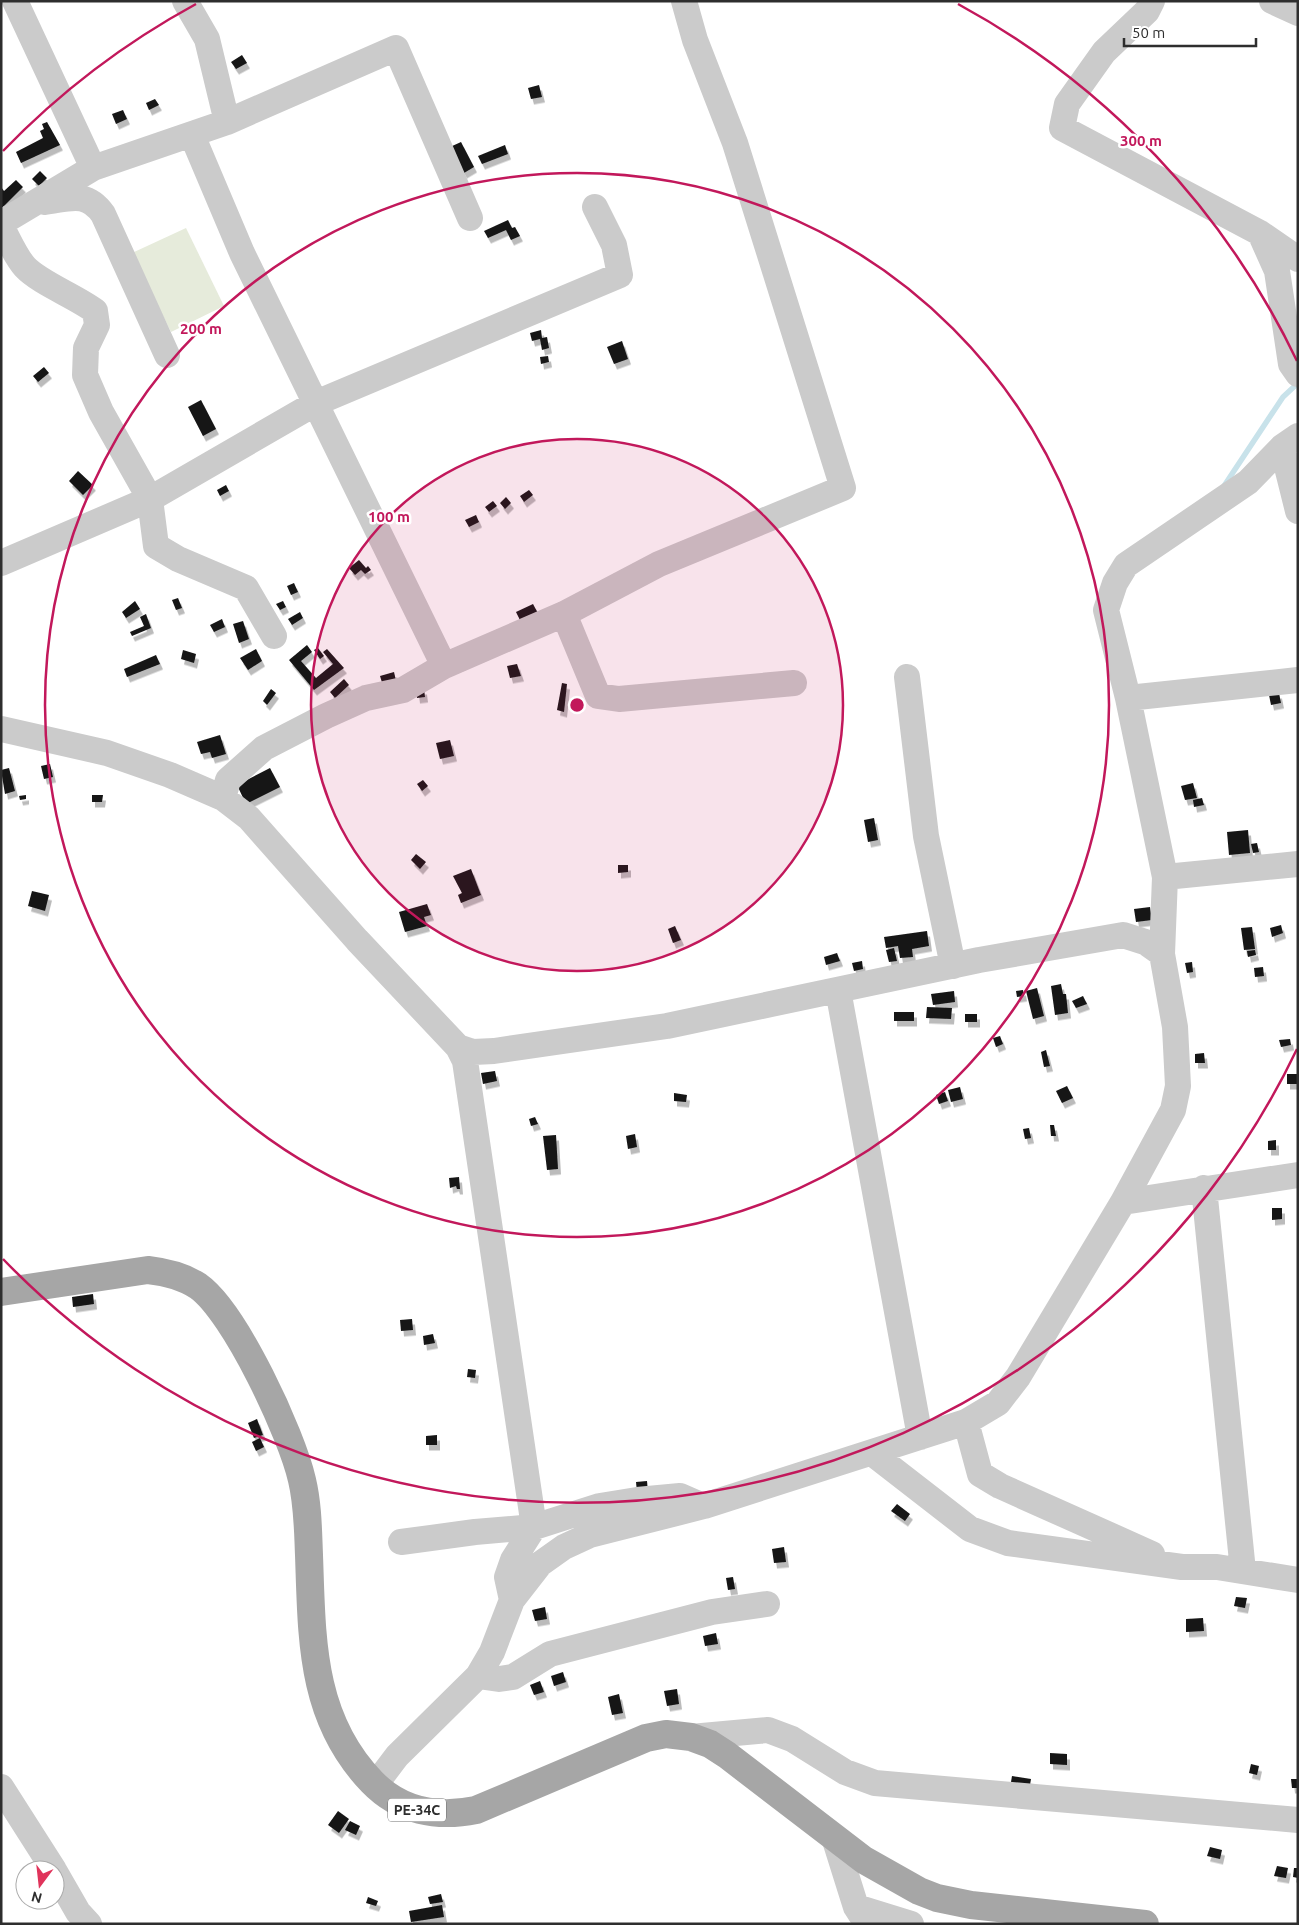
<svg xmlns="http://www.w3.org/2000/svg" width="1299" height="1925" font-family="Ubuntu,sans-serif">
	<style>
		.green { fill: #e6ebdb }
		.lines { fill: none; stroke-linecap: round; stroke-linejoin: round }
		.stream { stroke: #c8e2ea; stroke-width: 5.5 }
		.building { fill: #151515; filter: url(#shadow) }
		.minor { stroke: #cbcbcb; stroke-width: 26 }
		.major { stroke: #a6a6a6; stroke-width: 28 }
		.ring { fill: none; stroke: #c2185b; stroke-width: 2.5 }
		.labels { text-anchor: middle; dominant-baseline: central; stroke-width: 5; stroke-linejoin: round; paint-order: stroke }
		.shield { fill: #fff; stroke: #6d6d6d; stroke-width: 1 }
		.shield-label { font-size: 14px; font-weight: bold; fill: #2e2e2e }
		.centre { fill: #c2185b; stroke: #fff; stroke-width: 2.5 }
		.ring-label { font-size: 15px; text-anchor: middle; font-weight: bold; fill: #c2185b; stroke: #fff; stroke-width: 5; stroke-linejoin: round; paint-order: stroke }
	</style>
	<defs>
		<filter id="shadow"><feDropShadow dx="3" dy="5.5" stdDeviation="0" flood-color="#0004"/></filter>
	</defs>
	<rect width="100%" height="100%" fill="#fff"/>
	<path class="green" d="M186 228 224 306 171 332 132 253Z"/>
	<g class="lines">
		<path class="stream" d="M1224 486 1283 397 1298 383"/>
	</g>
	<path class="building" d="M242 55 247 63 236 69 231 62Z
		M539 85 542 97 531 99 528 88Z
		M155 99 159 105 149 110 146 103Z
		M123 110 127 119 116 124 112 114Z
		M47 122 60 145 21 163 16 152 43 138 40 131 44 129 42 124Z
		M461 142 474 167 464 173 450 147Z
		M505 145 508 154 482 164 478 156Z
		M40 171 47 178 39 186 32 179Z
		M16 180 23 187 1 209V187L4 191Z
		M508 220 512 228 515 227 520 236 511 240 506 230 488 238 484 231Z
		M541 330 542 338 547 337 549 348 542 350 540 339 532 341 530 333Z
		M622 341 628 359 614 364 607 347Z
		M548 356 549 362 541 364 540 357Z
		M44 367 49 373 38 382 33 376Z
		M201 400 216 429 203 436 188 407Z
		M78 471 93 485 83 495 69 481Z
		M226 485 229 491 220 496 217 490Z
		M529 490 533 495 524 502 520 496Z
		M506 497 511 503 505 509 500 503Z
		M493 501 497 506 489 512 485 507Z
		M476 515 479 522 469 527 465 520Z
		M359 560 366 568 368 566 371 570 365 574 361 570 355 575 349 568Z
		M294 583 298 592 291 595 287 586Z
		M178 598 182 608 176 610 172 600Z
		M135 601 140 609 126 618 122 612Z
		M283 601 286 607 280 610 276 604Z
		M533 604 540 617 523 626 516 612Z
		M300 612 303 618 292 625 288 619Z
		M146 614 151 628 132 636 130 632 144 626 140 617Z
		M222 619 225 627 214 632 210 625Z
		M243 621 249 639 239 643 233 624Z
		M307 645 312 652 301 661 316 678 333 664 323 652 327 649 344 668 314 690 289 660Z
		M318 648 324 656 320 659 314 650Z
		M256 649 262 661 248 670 240 658Z
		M183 650 196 654 194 663 181 659Z
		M156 655 160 664 127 677 124 669Z
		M517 664 521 676 510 678 507 666Z
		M394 672 397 685 384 689 380 676Z
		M344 679 349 685 335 698 330 692Z
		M562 683 567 684 564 712 557 710Z
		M271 689 276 693 267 705 263 701Z
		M424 689 425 697 417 698 416 690Z
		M1279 693 1281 703 1271 705 1269 695Z
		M220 735 226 754 212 758 210 752 201 754 197 742Z
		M450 740 454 756 440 759 436 743Z
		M50 764 53 777 44 779 41 766Z
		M9 768 15 791 5 794 1 770Z
		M270 768 280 787 246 804 237 785Z
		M423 780 428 786 422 791 417 784Z
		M1193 783 1197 798 1185 800 1181 786Z
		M26 795V799L20 800 19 796Z
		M92 795H103L102 802H92Z
		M1202 798 1204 805 1194 807 1193 800Z
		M874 818 878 840 868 842 864 820Z
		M1248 830 1250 853 1229 855 1227 832Z
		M1257 843 1259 852 1253 853 1251 844Z
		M416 854 426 862 420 869 411 860Z
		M618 865H628V872L618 873Z
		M471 869 481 895 461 903 458 895 462 893 453 876Z
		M32 891 49 895 45 911 28 906Z
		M427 904 431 915 424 917 427 926 405 932 399 912Z
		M1150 907 1152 920 1136 922 1134 909Z
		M1281 925 1283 933 1272 937 1270 928Z
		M675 926 681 940 673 943 668 929Z
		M1252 927 1255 949 1244 950 1241 928Z
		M927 931 929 946 912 949 913 957 900 958 898 946 886 948 884 937Z
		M894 948 897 961 889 962 886 950Z
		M1255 950 1256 955 1248 957 1247 951Z
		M837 953 840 961 826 965 824 957Z
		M862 961 863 969 854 971 852 963Z
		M1192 962 1193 972 1187 973 1185 963Z
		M1263 967 1264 976 1255 977 1254 968Z
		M1061 984 1063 994H1066L1068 1013 1055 1015 1051 986Z
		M1037 988 1044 1016 1033 1019 1026 991Z
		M1023 990 1024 996 1017 997 1016 991Z
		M954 991 955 1002 933 1005 931 994Z
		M1083 996 1087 1004 1076 1008 1072 1001Z
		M927 1007 952 1008 951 1019 926 1018Z
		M894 1012H914V1021H894Z
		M965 1014H977V1022H965Z
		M1000 1036 1003 1044 996 1047 993 1038Z
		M1290 1039 1291 1045 1281 1047 1279 1040Z
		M1046 1050 1050 1066 1044 1067 1041 1052Z
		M1204 1053 1205 1063H1195V1054Z
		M495 1071 497 1081 483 1084 481 1073Z
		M1287 1074H1298V1084H1287Z
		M1067 1086 1073 1098 1062 1103 1056 1091Z
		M960 1087 963 1099 951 1102 948 1090Z
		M945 1092 948 1101 939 1104 936 1095Z
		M674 1093 687 1095 686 1102 674 1101Z
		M535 1117 538 1124 531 1126 529 1119Z
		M1050 1125H1054L1056 1136H1051Z
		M1029 1128 1031 1138 1025 1139 1023 1129Z
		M635 1134 637 1147 628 1149 626 1136Z
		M556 1135 558 1169 547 1170 543 1136Z
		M1276 1140V1150H1268V1141Z
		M459 1177 460 1189H457L456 1186 450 1188 449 1178Z
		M1272 1208H1282V1219L1272 1220Z
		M93 1294 94 1304 73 1307 72 1297Z
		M412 1319 413 1330 401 1331 400 1320Z
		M433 1334 435 1343 424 1345 423 1336Z
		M468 1369 476 1370 475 1378 467 1377Z
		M257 1419 263 1435 254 1438 248 1423Z
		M437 1435V1445H426V1436Z
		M260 1438 264 1447 256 1451 252 1442Z
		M647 1481 648 1492H637L636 1482Z
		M897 1504 910 1514 905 1521 891 1511Z
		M784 1547 786 1562 774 1563 772 1549Z
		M733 1577 735 1589 728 1590 726 1578Z
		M1236 1597 1247 1598 1245 1608 1234 1606Z
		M545 1607 547 1619 535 1621 532 1610Z
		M1203 1618 1204 1631 1186 1632V1619Z
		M716 1633 718 1644 705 1646 703 1636Z
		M563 1672 566 1682 554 1686 551 1676Z
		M540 1681 544 1692 534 1695 530 1685Z
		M677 1689 679 1704 667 1706 664 1691Z
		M619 1694 623 1713 612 1715 608 1697Z
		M1050 1753 1067 1754V1765L1050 1764Z
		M1251 1764 1259 1766 1257 1775 1249 1773Z
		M1012 1776 1031 1779 1029 1791 1010 1788Z
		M1291 1779H1298V1788H1292Z
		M338 1811 349 1819 339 1833 328 1825Z
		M350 1821 360 1826 356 1835 345 1830Z
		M1210 1847 1222 1850 1220 1859 1207 1856Z
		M1277 1866 1288 1868 1286 1878 1274 1876Z
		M1294 1868H1298V1878L1293 1877Z
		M441 1894 443 1902 430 1904 428 1897Z
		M368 1897 378 1901 376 1906 366 1903Z
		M442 1905 444 1917 411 1922 409 1911Z"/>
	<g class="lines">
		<path class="minor" d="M15 1 93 168
			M185 1 207 39 227 122
			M1152 1 1147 11 1104 52 1067 104 1062 128 1260 233 1298 259
			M1272 1 1298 13
			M192 135 242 253 444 666
			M44 202C69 199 86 190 103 214L167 355
			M1 223 93 168 227 122 396 48 470 218
			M1 226C8 238 15 256 25 267 40 283 75 296 95 311L97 325 86 348 85 375 101 412 150 499 156 546 178 559 246 588 274 636
			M1260 233 1277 271 1291 364 1298 374
			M1282 447 1298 511
			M1 563 150 499 316 403 620 275 614 245 595 207
			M564 614 598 696 619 699 794 683
			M907 677 926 836 953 966
			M1128 698 1298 680
			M1 729 107 753 170 775 223 798 249 818 357 940 458 1047 473 1052 494 1051 667 1026 979 960 1123 935 1145 942 1162 954 1175 1027 1178 1086 1173 1110 1123 1202 1018 1377 998 1403 966 1422 704 1506 590 1535 564 1547 540 1564 512 1600 492 1652 478 1676 397 1756 375 1785
			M223 798 228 780 264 748 326 716 366 698 403 690 444 666 564 614 659 564 843 488 735 143 695 40 684 1
			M1165 877 1298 864
			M1162 954 1165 877 1128 698 1106 610 1115 583 1126 565 1248 482 1282 447 1298 436
			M838 990 920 1437
			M458 1047 465 1061 534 1527 513 1560 507 1577 512 1600
			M1204 1188 1243 1571
			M1123 1202 1298 1175
			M966 1422 980 1474 1000 1486 1152 1554
			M872 1453 970 1529 1008 1543 1182 1567H1217L1298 1580
			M401 1542 475 1532 534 1527 600 1506 637 1500 680 1496 696 1503
			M478 1676 499 1679 513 1677 550 1654 712 1612 767 1604
			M691 1737 768 1730 792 1739 845 1772 875 1783 1298 1820
			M1 1787 54 1870
			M834 1837 856 1907 867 1924
			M55 1872 78 1912 89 1924
			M856 1907 911 1924"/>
		<path class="major" d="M1 1292 148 1270C165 1272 183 1276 198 1286 235 1312 292 1435 302 1480 308 1505 308 1531 309 1555 312 1638 310 1718 372 1782 400 1811 437 1818 476 1810L646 1738 666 1734 691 1737 710 1744 727 1755 864 1860 919 1891 937 1898 971 1905 1145 1924"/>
	</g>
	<circle cx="577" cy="705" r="266" fill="#c2185b" fill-opacity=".12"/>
	<g class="ring">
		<circle cx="577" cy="705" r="266"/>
		<circle cx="577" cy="705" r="532"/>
		<path d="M1297 1049A798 798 0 0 1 3 1259M3 151A798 798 0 0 1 196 4M958 4A798 798 0 0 1 1297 361"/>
	</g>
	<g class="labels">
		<rect class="shield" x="388" y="1798.5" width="58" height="23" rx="4"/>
		<g class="shield-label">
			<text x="417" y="1810">PE-34C</text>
		</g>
	</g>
	<circle cx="577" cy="705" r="8" class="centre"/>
	<g class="ring-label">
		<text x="1141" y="146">300 m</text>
		<text x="201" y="334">200 m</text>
		<text x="389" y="522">100 m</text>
	</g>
	<rect width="1299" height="1925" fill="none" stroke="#2e2e2e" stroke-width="5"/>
	<g transform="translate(40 1885) rotate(195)"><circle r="24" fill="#ffffff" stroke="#ababab"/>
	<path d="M0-4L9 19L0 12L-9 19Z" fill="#e0345b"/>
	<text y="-8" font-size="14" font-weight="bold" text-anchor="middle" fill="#2e2e2e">N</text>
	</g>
	<path d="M1124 38v8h132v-8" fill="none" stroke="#2e2e2e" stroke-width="2.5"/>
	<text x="1132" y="38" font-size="15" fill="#2e2e2e" stroke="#ffffff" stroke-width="4" paint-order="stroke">50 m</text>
</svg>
